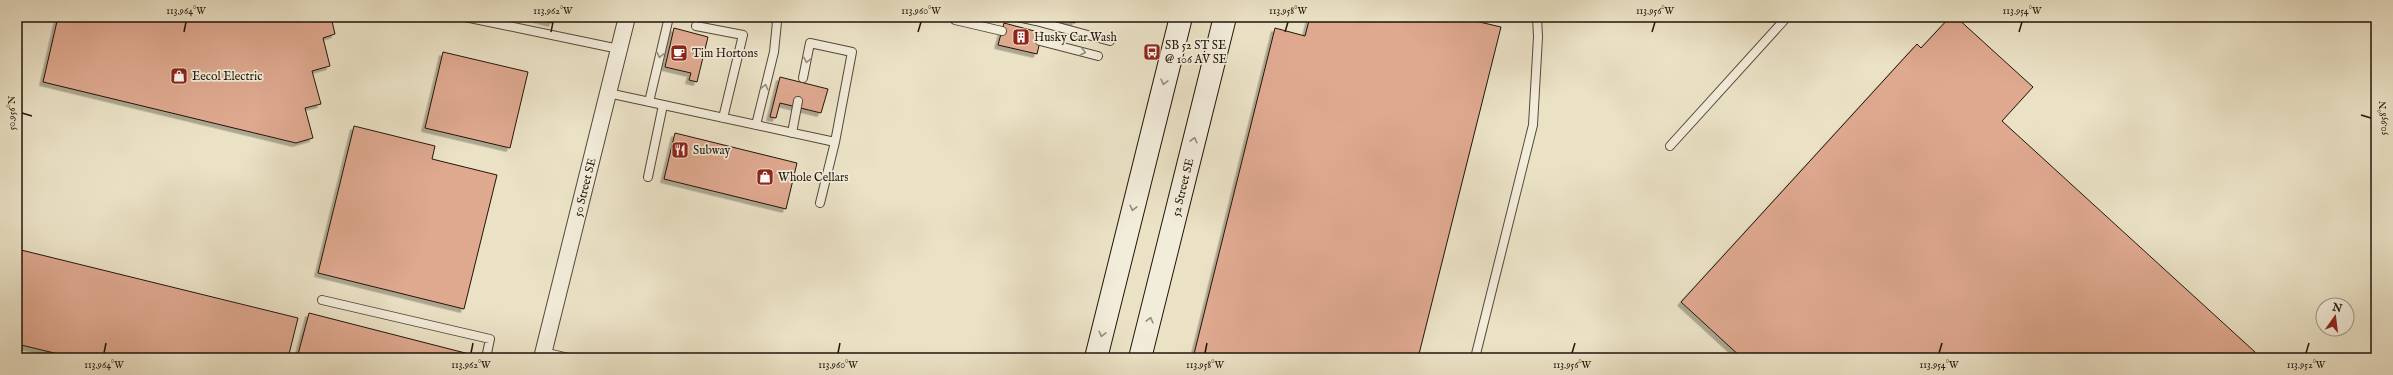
<svg xmlns="http://www.w3.org/2000/svg" width="2393" height="375" font-family="'IM FELL English',serif">
	<style>
		.building { fill: #dfa990; stroke: #211508; filter: url(#shadow) }
		.lines { fill: none; stroke-linecap: round; stroke-linejoin: round }
		.service-casing { stroke: #544838; stroke-width: 10 }
		.minor-casing { stroke: #544838; stroke-width: 18 }
		.secondary-casing { stroke: #211508; stroke-width: 24 }
		.service { stroke: #f2ecda; stroke-width: 8 }
		.minor { stroke: #f2ecda; stroke-width: 16 }
		.secondary { stroke: #f2ecda; stroke-width: 22 }
		.oneway { stroke: #948b7c }
		.ticks { fill: none; stroke: #211508; stroke-width: 1.5 }
		.labels { text-anchor: middle; dominant-baseline: central; stroke-width: 3.5; stroke-linejoin: round; paint-order: stroke }
		.poi-label { font-size: 12px; fill: #211508; stroke: #f2ecda; text-anchor: start }
		.street-label { font-size: 12px; fill: #211508; stroke: #f2ecda }
		.neatline { fill: none; stroke: #211508; stroke-width: 1.5 }
		.ticks-label { font-size: 10px; text-anchor: middle; fill: #211508 }
	</style>
	<defs>
		<filter id="shadow"><feDropShadow dx="-3.5" dy="3.5" stdDeviation="0" flood-color="#0004"/></filter>
	</defs>
	<rect width="100%" height="100%" fill="#ebe2c6"/>
	<filter id="stains"><feTurbulence type="fractalNoise" baseFrequency=".005" numOctaves="4"/><feColorMatrix values="0 0 0 0 .2 0 0 0 0 .09 0 0 0 0 .02 0 0 0 .5 -.17"/></filter>
	<radialGradient id="worn" r=".72"><stop offset=".6" stop-color="#630" stop-opacity="0"/><stop offset="1" stop-color="#630" stop-opacity=".3"/></radialGradient>
	<path class="building" d="M58 17H331L335 34 323 38 330 66 312 71 321 104 305 108 313 138 296 143 43 82Z
		M530 17H554L552 23Z
		M1053 17H1077L1075 23Z
		M1310 17H1458L1501 27 1418 358H1193L1275 28 1305 36Z
		M1950 17H1956L2033 87 2002 121 2255 352 2249 358H1742L1681 302 1917 44 1921 48Z
		M1004 23 1042 33 1037 54 998 45Z
		M674 28 708 37 697 82 689 80 691 73 665 67Z
		M443 52 528 72 510 148 425 128Z
		M780 77 828 89 821 113 780 103 776 118 770 117Z
		M354 126 435 146 432 159 497 175 464 309 318 273Z
		M675 133 797 163 786 209 664 179Z
		M17 249 298 318 288 358H75L17 344Z
		M309 313 477 356 476 358H297Z"/>
	<g class="lines">
		<g class="service-casing">
			<path id="service" d="M465 17 619 49
				M954 17 955 20 1002 31
				M1018 17 1036 21
				M1037 17 1036 21 1110 41
				M696 26 743 35 723 118
				M1040 41 1098 56
				M803 78 810 43 852 52 835 142
				M608 93 835 142 820 203
				M649 102 669 17
				M756 125 774 52 777 22 773 17
				M792 133 798 101
				M1670 146 1787 17
				M648 177 663 105
				M322 300 490 339 486 358
				M543 352 569 358
				M1475 358 1533 125 1538 37 1537 17"/>
		</g>
		<g class="minor-casing">
			<g id="minor">
				<path id="s1" d="M542 358 627 17"/>
			</g>
		</g>
		<g class="secondary-casing">
			<g id="secondary">
				<path d="M1096 358 1181 17"/>
				<path id="s2" d="M1140 358 1225 17"/>
			</g>
		</g>
		<use href="#service" class="service"/>
		<use href="#minor" class="minor"/>
		<use href="#secondary" class="secondary"/>
	</g>
	<defs><path id="oneway-chevron" d="M-2-3.5L2.5 0L-2 3.5" fill="none" stroke-width="1.6" stroke-linecap="round" stroke-linejoin="round"/></defs>
	<g class="oneway">
		<use href="#oneway-chevron" transform="translate(1083 52) rotate(14)"/>
		<use href="#oneway-chevron" transform="translate(660 55) rotate(104)"/>
		<use href="#oneway-chevron" transform="translate(807 60) rotate(102)"/>
		<use href="#oneway-chevron" transform="translate(1164 82) rotate(104)"/>
		<use href="#oneway-chevron" transform="translate(765 87) rotate(-76)"/>
		<use href="#oneway-chevron" transform="translate(1194 140) rotate(-76)"/>
		<use href="#oneway-chevron" transform="translate(1133 208) rotate(104)"/>
		<use href="#oneway-chevron" transform="translate(1150 320) rotate(-76)"/>
		<use href="#oneway-chevron" transform="translate(1102 334) rotate(104)"/>
	</g>
	<path class="ticks" d="M184 32 186 22M551 32 553 22M918 32 921 22M1285 32 1288 22M1652 32 1655 22M2019 32 2022 22M22 113 32 116M2361 115 2371 118M104 353 106 343M471 353 473 343M838 353 840 343M1205 353 1207 343M1572 353 1575 343M1939 353 1942 343M2306 353 2309 343"/>
	<defs>
		<g id="building-square" transform="scale(0.9)"><rect x="-9" y="-9" width="18" height="18" rx="4" fill="#8f2418" stroke="#f2ecda"/><path d="M-4-6H4V6H1V3H-1V6H-4ZM-2.5-4.3h1.7v1.8h-1.7ZM.8-4.3h1.7v1.8H.8ZM-2.5-1h1.7V.8h-1.7ZM.8-1h1.7V.8H.8Z" fill="#fff"/></g>
		<g id="bus-square" transform="scale(0.9)"><rect x="-9" y="-9" width="18" height="18" rx="4" fill="#8f2418" stroke="#f2ecda"/><path d="M-5-6H5V4H4V6H2V4H-2V6H-4V4H-5ZM-3.5-4V0h7V-4ZM-3.5 1.2v1.5H-2V1.2ZM2 1.2v1.5H3.5V1.2Z" fill="#fff"/></g>
		<g id="cafe-square" transform="scale(0.9)"><rect x="-9" y="-9" width="18" height="18" rx="4" fill="#8f2418" stroke="#f2ecda"/><path d="M-5.5-4.5H6V0H3Q3 3.5 0 3.5H-2.5Q-5.5 3.5-5.5 0ZM3-3.2v2h1.7v-2ZM-6 4.5H4V6H-6Z" fill="#fff"/></g>
		<g id="shop-square" transform="scale(0.9)"><rect x="-9" y="-9" width="18" height="18" rx="4" fill="#8f2418" stroke="#f2ecda"/><path d="M-5-2.5h2.3a2.7 3.5 0 0 1 5.4 0H5L5.5 6h-11ZM-1.5-2.5h3a1.5 2.3 0 0 0-3 0Z" fill="#fff"/></g>
		<g id="restaurant-square" transform="scale(0.9)"><rect x="-9" y="-9" width="18" height="18" rx="4" fill="#8f2418" stroke="#f2ecda"/><path d="M-5-6h1v4h1v-4h1v4h1v-4h1v5L-1.5 .5V6h-2V.5L-5-1ZM5-6V6H3V1.5H1.5Q1.5-4 5-6Z" fill="#fff"/></g>
	</defs>
	<g fill-rule="evenodd">
		<use href="#building-square" x="1021" y="37"/>
		<use href="#bus-square" x="1152" y="52"/>
		<use href="#cafe-square" x="679" y="53"/>
		<use href="#shop-square" x="179" y="76"/>
		<use href="#restaurant-square" x="680" y="150"/>
		<use href="#shop-square" x="765" y="177"/>
	</g>
	<g class="labels">
		<g class="poi-label">
			<text x="1034" y="37">Husky Car Wash</text>
			<text x="1165" y="45">SB 52 ST SE<tspan x="1165" dy="14">@ 106 AV SE</tspan></text>
			<text x="692" y="53">Tim Hortons</text>
			<text x="192" y="76">Eecol Electric</text>
			<text x="693" y="150">Subway</text>
			<text x="778" y="177">Whole Cellars</text>
		</g>
		<g class="street-label">
			<text stroke="none"><textPath href="#s1" startOffset="176">50 Street SE</textPath></text>
			<text stroke="none"><textPath href="#s2" startOffset="176">52 Street SE</textPath></text>
		</g>
	</g>
	<rect width="2393" height="375" fill="none" stroke="#ebe2c6" stroke-width="44"/>
	<g transform="translate(2335 317) rotate(14)"><circle r="19" fill="#f2ecda" stroke="#9e9686"/>
	<path d="M0-3L7 15L0 10L-7 15Z" fill="#8f2418"/>
	<text y="-6" font-size="11" font-weight="bold" text-anchor="middle" fill="#211508">N</text>
	</g>
	<rect x="22" y="22" width="2349" height="331" class="neatline"/>
	<g class="ticks-label">
		<text x="186" y="14">113.964°W</text>
		<text x="553" y="14">113.962°W</text>
		<text x="921" y="14">113.960°W</text>
		<text x="1288" y="14">113.958°W</text>
		<text x="1655" y="14">113.956°W</text>
		<text x="2022" y="14">113.954°W</text>
		<text transform="translate(11 113) rotate(-90)" y="4">50.956°N</text>
		<text transform="translate(2382 118) rotate(-90)" y="4">50.958°N</text>
		<text x="104" y="368">113.964°W</text>
		<text x="471" y="368">113.962°W</text>
		<text x="838" y="368">113.960°W</text>
		<text x="1205" y="368">113.958°W</text>
		<text x="1572" y="368">113.956°W</text>
		<text x="1939" y="368">113.954°W</text>
		<text x="2306" y="368">113.952°W</text>
	</g>
	<rect width="100%" height="100%" filter="url(#stains)"/>
	<rect width="100%" height="100%" fill="url(#worn)"/>
</svg>
